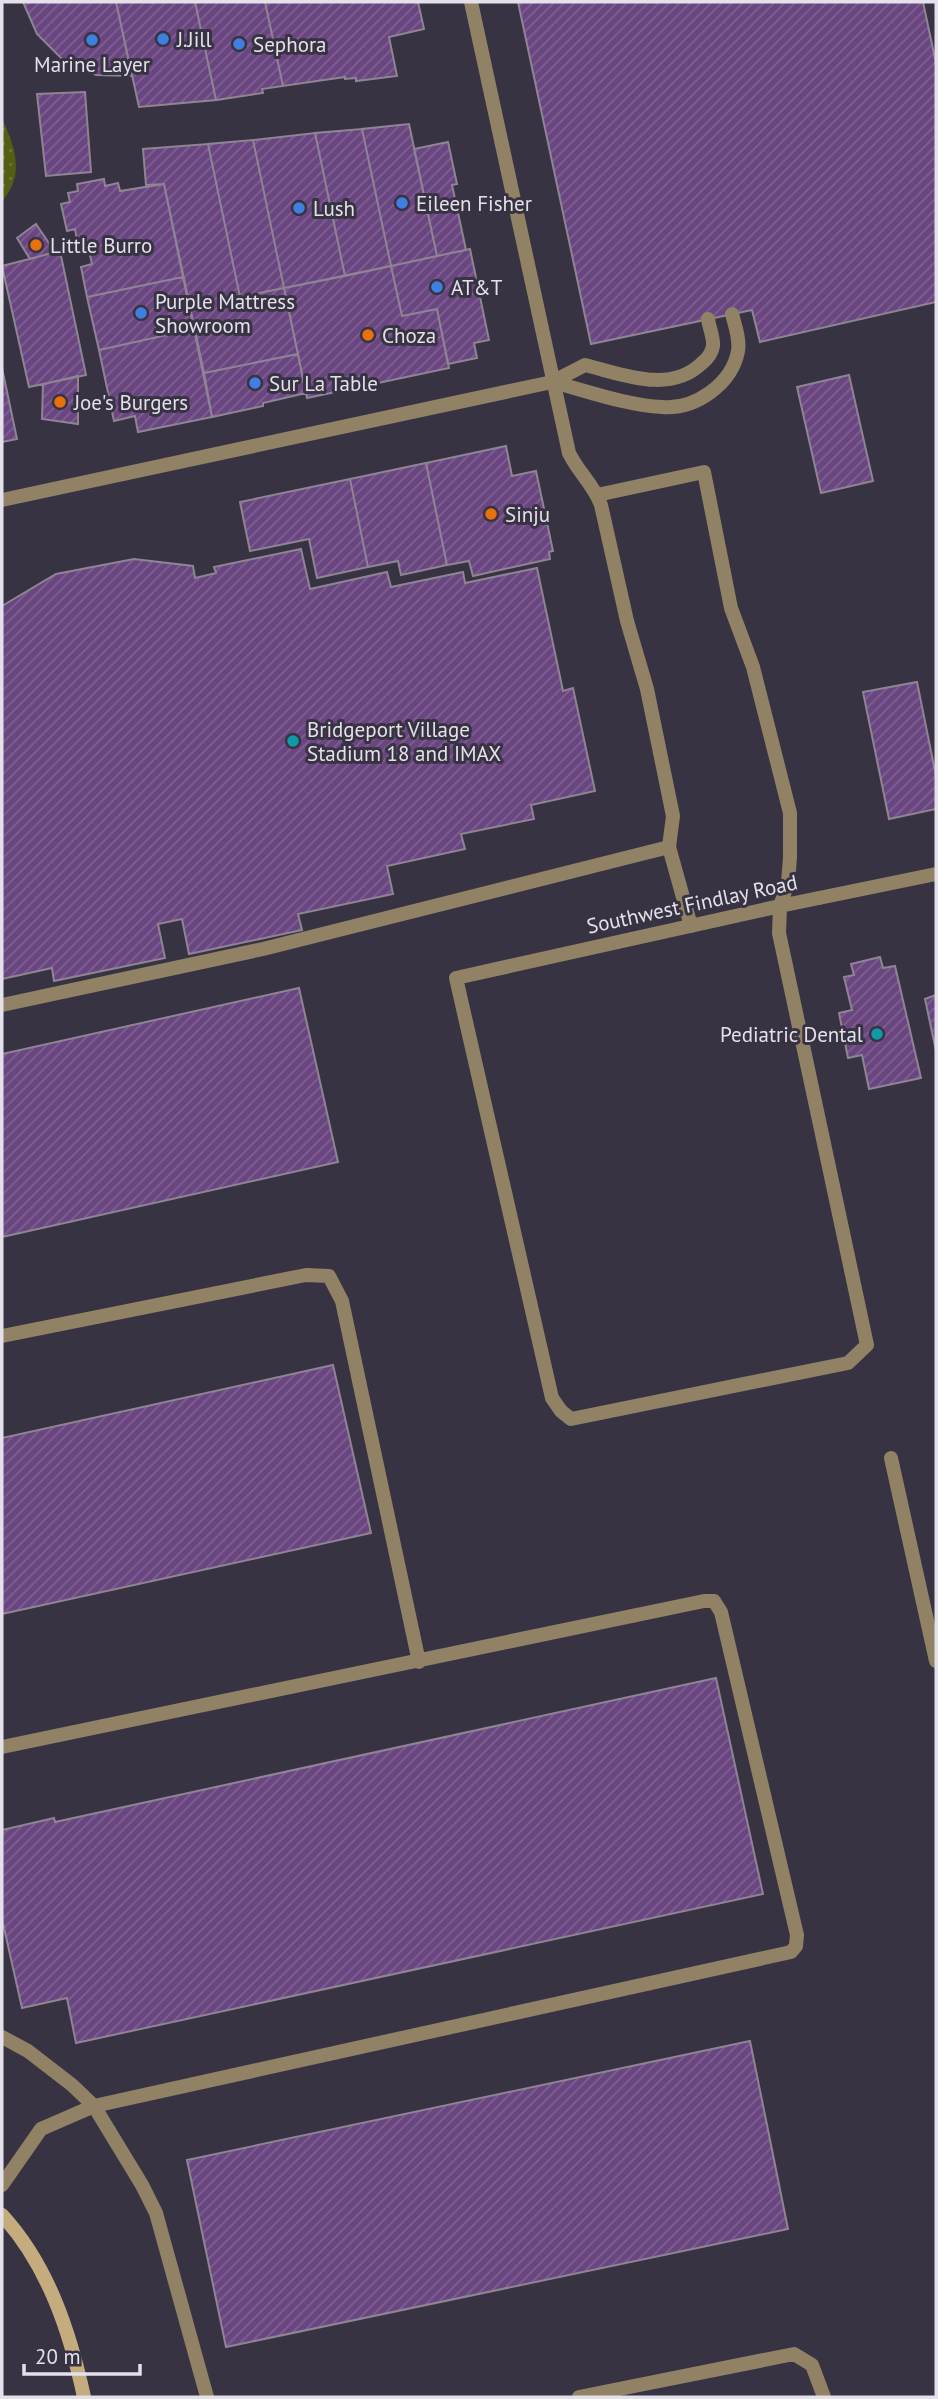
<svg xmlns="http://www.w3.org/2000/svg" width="938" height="2399" font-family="'PT Sans',sans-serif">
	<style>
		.grass { fill: url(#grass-dots) }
		.building { fill: url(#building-hatch); stroke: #8e8494; stroke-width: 2 }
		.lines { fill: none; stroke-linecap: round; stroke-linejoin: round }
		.lane { stroke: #918266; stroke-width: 14 }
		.street { stroke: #918266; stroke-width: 14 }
		.secondary { stroke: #c5ac7f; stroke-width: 14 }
		.shop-dot { fill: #3f7fe0; stroke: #383342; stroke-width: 2.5 }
		.food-dot { fill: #e8710a; stroke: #383342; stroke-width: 2.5 }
		.culture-dot { fill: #0f9aa8; stroke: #383342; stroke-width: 2.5 }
		.labels { text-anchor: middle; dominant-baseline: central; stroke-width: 6; stroke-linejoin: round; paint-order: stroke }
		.poi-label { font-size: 21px; fill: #e4e1ea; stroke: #383342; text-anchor: start }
		.street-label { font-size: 21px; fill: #e4e1ea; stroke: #383342 }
	</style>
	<defs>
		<pattern id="grass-dots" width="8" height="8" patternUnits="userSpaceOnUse" patternTransform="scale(1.75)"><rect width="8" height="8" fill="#545f14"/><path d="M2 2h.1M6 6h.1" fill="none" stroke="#6c7636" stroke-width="1.8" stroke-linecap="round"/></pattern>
		<pattern id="building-hatch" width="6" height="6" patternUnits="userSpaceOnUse" patternTransform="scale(1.75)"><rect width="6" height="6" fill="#6a4680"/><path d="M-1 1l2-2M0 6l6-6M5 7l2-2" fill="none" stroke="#7f6092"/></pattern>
	</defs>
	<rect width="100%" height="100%" fill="#383342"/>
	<path class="grass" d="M2 118C14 146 26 174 2 201Z"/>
	<path class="building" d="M23 2H116L132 76 96 75 65 62 37 34Z
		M116 2H195L216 100 139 107Z
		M195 2H265L283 86 262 89 263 93 216 100Z
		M265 2H418L424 29 389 37 397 76 356 81V78L345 79V77L283 86Z
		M518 2H923L936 63V302L760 342 752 310 591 344Z
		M85 92 91 172 46 176 37 94Z
		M409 124 437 256 391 266 362 129Z
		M362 129 391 266 345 276 315 133Z
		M315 133 345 276 284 288 253 140Z
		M253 140 284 288 240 297 208 144Z
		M448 142 457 184 452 185 466 250 437 256 414 149Z
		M208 144 240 297 284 288 298 354 204 373 164 184 146 185 143 149Z
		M104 179 105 186 118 183 120 191 164 184 183 277 87 297 81 267 92 264 86 238 77 240 75 229 67 231 61 204 70 202 68 193 78 191 77 184Z
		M36 224 55 252 30 259 17 238Z
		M470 249 489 340 474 343 477 358 448 364 437 309 402 316 391 266Z
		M60 251 86 375 29 387 2 266Z
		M391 266 402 316 437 309 449 368 307 398 284 288Z
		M183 277 194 329 99 350 87 297Z
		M194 329 212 417 138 432 135 416 114 421 99 350Z
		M298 354 306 393 263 403V406L212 417 204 373Z
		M2 368 17 439 2 442Z
		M849 375 873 481 821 493 797 387Z
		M78 376V424L42 419 43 384Z
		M506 446 512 476 536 471 553 551 549 552 550 559 473 576 469 561 447 565 426 463Z
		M426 463 447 565 401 575 398 561 368 567 350 479Z
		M350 479 368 567 317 578 309 539 250 551 240 502Z
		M301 549 310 589 387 572 391 587 463 572 465 583 537 568 563 691 573 688 595 791 531 805 534 819 461 834 465 849 387 866 393 894 298 914 302 930 189 954 182 919 158 924 165 958 54 981 52 968 2 979V606L56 574 134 559 193 566 195 578 216 573 214 567Z
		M917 682 936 776V809L889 819 863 692Z
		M880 957 883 968 895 966 921 1078 869 1089 862 1055 848 1058 839 1013 852 1010 844 977 854 975 851 964Z
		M299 988 338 1162 2 1237V1054Z
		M936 995V1051L925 999Z
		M333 1365 371 1533 2 1614V1438Z
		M716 1678 763 1894 76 2043 67 1998 22 2008 2 1919V1830L54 1818 55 1822Z
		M750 2041 788 2229 226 2347 187 2160Z"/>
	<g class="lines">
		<path class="lane" d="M471 2 569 453C578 472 594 485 601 505L627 621 647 689 673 816 669 847 691 926
			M552 382C588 391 625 405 662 407 695 410 732 384 738 351 740 339 735 326 732 314
			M597 495 704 472 731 608 753 667 790 813V857L788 883 780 906 779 933 867 1345 848 1363 571 1419 561 1411 552 1398 456 978 780 906 819 898
			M2 500 552 382 585 365C622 374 669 394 701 364 706 360 712 353 713 346 714 338 709 327 708 319
			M2 1005 263 949 669 847
			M2 1336 306 1275 329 1276 342 1301 419 1662
			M891 1458 936 1661
			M2 1747 704 1601H714L721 1612 797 1935 796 1946 791 1952 94 2106 41 2129 2 2185
			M2 2037 28 2051 72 2085 94 2106 142 2185 156 2213 207 2397
			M579 2397 794 2354 812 2365 824 2397"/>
		<path class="street" d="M819 898 936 874"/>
		<path class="secondary" d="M2 2215C48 2265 70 2332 84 2397"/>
	</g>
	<g class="shop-dot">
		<circle cx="163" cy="39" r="7"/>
		<circle cx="92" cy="40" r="7"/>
		<circle cx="239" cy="44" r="7"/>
		<circle cx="402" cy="203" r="7"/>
		<circle cx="299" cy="208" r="7"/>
		<circle cx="437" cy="287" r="7"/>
		<circle cx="141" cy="313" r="7"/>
		<circle cx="255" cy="383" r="7"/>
	</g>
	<g class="food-dot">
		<circle cx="36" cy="245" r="7"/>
		<circle cx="368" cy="335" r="7"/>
		<circle cx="60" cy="402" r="7"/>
		<circle cx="491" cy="514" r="7"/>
	</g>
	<g class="culture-dot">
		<circle cx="293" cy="741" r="7"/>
		<circle cx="877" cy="1034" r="7"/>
	</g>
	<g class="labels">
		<g class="poi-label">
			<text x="177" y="39">J.Jill</text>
			<text x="253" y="44">Sephora</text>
			<text x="92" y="64" text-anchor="middle">Marine Layer</text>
			<text x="416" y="203">Eileen Fisher</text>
			<text x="313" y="208">Lush</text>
			<text x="50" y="245">Little Burro</text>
			<text x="451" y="287">AT&amp;T</text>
			<text x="155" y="301">Purple Mattress<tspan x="155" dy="24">Showroom</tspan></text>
			<text x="382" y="335">Choza</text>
			<text x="269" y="383">Sur La Table</text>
			<text x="74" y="402">Joe's Burgers</text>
			<text x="505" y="514">Sinju</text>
			<text x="307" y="729">Bridgeport Village<tspan x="307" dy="24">Stadium 18 and IMAX</tspan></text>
			<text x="863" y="1034" text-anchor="end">Pediatric Dental</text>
		</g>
		<g class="street-label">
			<text transform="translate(692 904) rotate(-12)">Southwest Findlay Road</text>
		</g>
	</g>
	<rect width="938" height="2399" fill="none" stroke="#e4e1ea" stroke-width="7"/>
	<path d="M24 2364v10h116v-10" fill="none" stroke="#e4e1ea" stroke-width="3.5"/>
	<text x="35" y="2364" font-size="21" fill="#e4e1ea" stroke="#383342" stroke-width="5" paint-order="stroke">20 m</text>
</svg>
